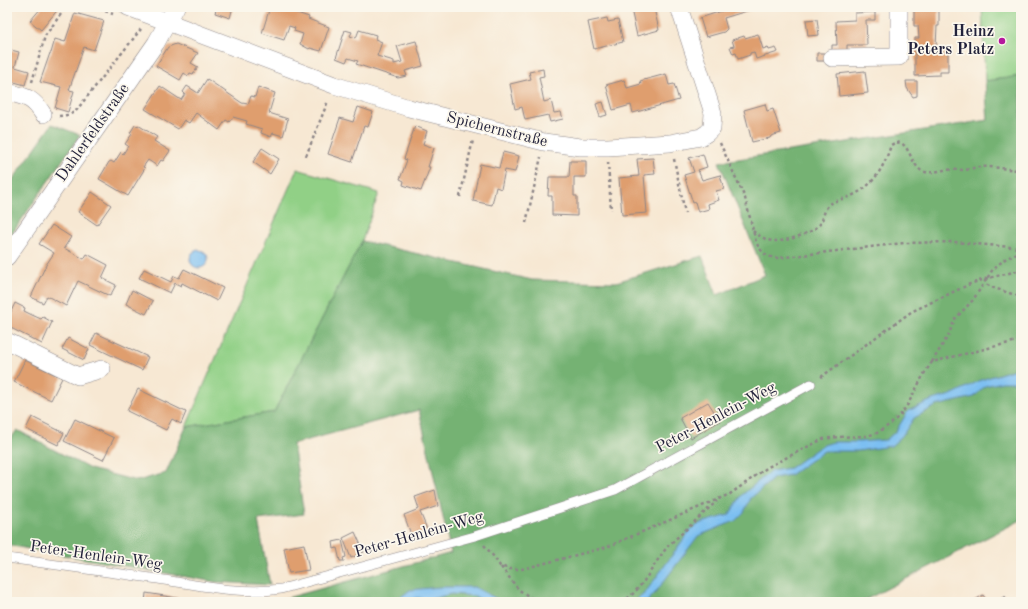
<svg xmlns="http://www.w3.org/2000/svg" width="1028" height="609" font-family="'Old Standard TT',serif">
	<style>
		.green { fill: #91d086; stroke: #5a7960 }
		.forest { fill: #74b273; stroke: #4b6a57 }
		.water { fill: #7cbff2; stroke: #4f7096 }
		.building { fill: #df9e6e }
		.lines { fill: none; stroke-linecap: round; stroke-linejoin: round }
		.service-casing { stroke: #8c8587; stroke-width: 10 }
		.minor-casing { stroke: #8c8587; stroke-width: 18 }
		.path { stroke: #8c8587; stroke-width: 2.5; stroke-dasharray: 3 3; stroke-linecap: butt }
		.service { stroke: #fff; stroke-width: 9 }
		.minor { stroke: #fff; stroke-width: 17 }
		.poi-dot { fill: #b5179e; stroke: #fbf7ec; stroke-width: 1.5 }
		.labels { text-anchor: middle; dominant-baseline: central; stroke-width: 3.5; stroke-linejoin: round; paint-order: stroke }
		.poi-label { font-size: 16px; font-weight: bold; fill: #22223b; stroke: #fbf7ec; text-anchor: end }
		.street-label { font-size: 16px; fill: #22223b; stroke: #fbf7ec }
	</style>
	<rect width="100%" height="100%" fill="#fbf7ec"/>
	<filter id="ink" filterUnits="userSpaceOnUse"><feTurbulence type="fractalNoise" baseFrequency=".025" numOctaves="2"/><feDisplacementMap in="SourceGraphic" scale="8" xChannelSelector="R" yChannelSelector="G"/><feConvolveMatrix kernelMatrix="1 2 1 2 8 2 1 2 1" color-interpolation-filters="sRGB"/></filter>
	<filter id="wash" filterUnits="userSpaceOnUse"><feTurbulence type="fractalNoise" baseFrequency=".012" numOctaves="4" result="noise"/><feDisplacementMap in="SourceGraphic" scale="16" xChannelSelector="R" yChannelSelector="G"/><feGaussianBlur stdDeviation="0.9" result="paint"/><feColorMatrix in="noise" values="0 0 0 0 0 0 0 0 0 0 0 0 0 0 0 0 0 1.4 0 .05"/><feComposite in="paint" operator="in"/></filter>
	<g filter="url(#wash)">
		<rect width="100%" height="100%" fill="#f7e8d3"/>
		<path class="green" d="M982 7H1021V76L985 81Z
			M297 169 379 193 362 241 274 412 186 427Z"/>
		<path class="forest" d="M1021 76V520L861 602H282L283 599 451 553 419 410 293 444 304 514 258 520 270 585 215 582 7 545V444L17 430 90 469 137 481 166 473 186 427 274 412 362 241 532 280 616 282 702 256 717 295 765 275 719 162 988 120 985 81Z
			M52 124 80 135 7 241V188Z"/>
		<path class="water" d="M190 259a9 9 0 1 1 18 0a9 9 0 1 1-18 0Z
			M1018 368H1021V382H1002L985 386 974 397 936 406 914 418 902 436 891 446 858 451H824L790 475 774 478 751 498 744 512 735 521 698 536 655 593 647 602H634L645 593 691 529 701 523 729 515 742 495 771 471 790 468 821 446 833 442H858L886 440 896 431 908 411 932 400 951 395 981 380Z
			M440 587H474L503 602H485L475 596 451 594 431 599 416 598 409 602H394L410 590Z"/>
		<g id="blocks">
			<path class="building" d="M42 7H60L41 30 30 21Z
				M217 7H233L230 18 215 13Z
				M270 7H279L309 17 308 19 329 27 321 51 310 48 309 49 300 44 303 34 294 31 295 28 289 26 284 40 262 33Z
				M638 7H646L647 10 654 8 659 30 637 36 631 9Z
				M734 7H760L724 18 727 29 724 32 706 37 700 18Z
				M914 7H939V26H937L936 46H939V52H948V72H940V75L915 76V38H919L918 26H914Z
				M875 12V20H866L867 45H847V53H832V45H837L836 21 855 20V13Z
				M75 13 104 21 94 50 84 47 69 90 74 91 68 112 55 108 61 87 40 82 50 53H51L55 39 65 42Z
				M607 18 608 22 618 20 623 42 594 49 588 22Z
				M817 19 819 35 808 36 806 20Z
				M345 30 352 32 350 36 356 38 359 30 376 35 375 39 382 42 377 56 394 61V64L402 62 397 46 416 41 423 66 405 71 407 76 398 78 356 64 358 61 348 58 346 62 336 58Z
				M758 34 763 49 768 47 769 50 776 48 778 52 756 59 754 52 750 53V55L738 59 736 53 733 54 730 47 734 46 732 40 744 36 745 38Z
				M176 44 198 53 191 63 198 67 193 74 190 73 188 76 184 73 180 80 156 66 168 47Z
				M7 49 19 52 15 67 29 71 25 85 7 80Z
				M817 53H832V61H817Z
				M543 69 544 76 539 77 544 102 551 100 554 113 561 112 563 119 550 122 548 115 525 120 522 107 515 109 510 84 531 79 529 72Z
				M865 71 868 93 839 96 837 74Z
				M666 74 669 85 674 84 679 100 633 113 631 105 613 110 606 85 624 80 627 88 641 84 640 81Z
				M207 79 242 103 248 104 251 96 255 97 258 87 275 93 269 113 288 119 283 136 273 133 271 137 261 133 262 129 246 124 247 121 233 117 229 122 226 120 219 130 196 113 189 123 184 120 178 129 145 109 160 86 181 100 185 94 183 92 187 86 198 93Z
				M906 81H917V96L913 97 907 88Z
				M603 102 607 115 600 117 596 104Z
				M765 104 767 111 773 109 781 133 771 136 770 138 752 142 744 110Z
				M358 107 373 112 368 127 364 126 352 162 328 154 340 118 353 122Z
				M135 125 137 126 138 125 157 137 154 141 170 151 163 161 161 160 157 166 148 160 143 167 145 168 142 173 128 196 99 179 109 162 111 161 114 163 121 152 123 154 128 146 125 144 132 134 130 133Z
				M415 126 427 131 423 144 434 148 428 167H430L421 191 403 185 404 181 400 179 407 160 404 159Z
				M262 148 279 159 270 174 253 162Z
				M503 152 519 156 515 172 505 170 501 189 496 187 492 205 473 201 480 164 499 168Z
				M703 154 707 167 698 170 702 180 720 175 724 189 716 191 719 200 708 204 709 209 698 212 695 202 693 203 684 175 694 172 689 158Z
				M653 158 655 174 644 175 647 213 622 215 619 178 639 176 637 159Z
				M570 161H586V177H574V196H577V216L552 215V196H548L549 177H569Z
				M92 192 111 205 97 225 78 212Z
				M52 225 71 237 64 248 84 259 87 254 108 265 102 278 116 285 110 296 78 281 66 306 47 296 43 303 31 297 46 265 54 253 39 244Z
				M144 269 171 282 174 276 179 278 184 269 223 288 217 301 182 283 181 286 175 283 170 293 139 278Z
				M132 290 153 301 146 314 126 304Z
				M15 303 25 308 24 311 32 315 41 319 43 317 52 322 42 344 7 326V320Z
				M96 333 148 357 142 370 90 345Z
				M68 338 89 349 84 360 62 349Z
				M25 360 62 378 51 400 14 382Z
				M138 389 186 412 181 424 172 419 166 430 127 411Z
				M708 402 720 421 691 438 680 418Z
				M32 417 64 433 58 445 26 429Z
				M75 419 114 438 103 460 64 441Z
				M435 490 438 506 420 512 429 534 413 540 404 515 419 509 415 497Z
				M355 532 364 552 351 558 343 538Z
				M342 540 346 557 343 558 344 561H340L337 548 334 549 333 542Z
				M304 544 309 570 289 573 284 548Z
				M146 593 196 601V602H145Z
				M983 595 988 602H972Z
				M1005 596 1009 602H995Z"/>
		</g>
	</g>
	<g filter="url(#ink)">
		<use href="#blocks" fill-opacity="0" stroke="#8c8587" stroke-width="1"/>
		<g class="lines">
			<g class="service-casing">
				<path id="service" d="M7 558C57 565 107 572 158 579 198 585 241 595 281 589L475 536 615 490 811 384"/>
			</g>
			<g class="minor-casing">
				<path id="minor" d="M128 7 334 85 409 108 544 142 580 147H608L670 143 701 137 707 133 712 128 713 113 679 7
					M832 58 899 57V7
					M7 92C26 97 32 97 43 114
					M7 257 156 43 176 7
					M7 341 78 376 102 369"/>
			</g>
			<path class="path" d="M94 7 113 14
				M32 82 45 36 66 7
				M59 116 68 115 75 112 141 29
				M720 143 745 198 756 242C761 252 766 257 777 258L904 243 954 242 1021 248
				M306 156 328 101
				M674 159 685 213
				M608 162 611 210
				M460 197 473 140
				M526 223 541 157
				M753 231C759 236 767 241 775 241 785 242 813 233 820 224 824 219 823 210 829 205 835 200 844 199 851 196 874 186 884 167 891 145 910 133 909 169 925 172 931 173 938 171 944 170 951 169 958 170 965 170 971 169 975 167 981 167 994 166 1008 170 1021 170
				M985 279 986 284 991 287 1021 297
				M932 362 948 336 955 319 973 300 993 269 1005 259 1021 251
				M821 377 911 312 970 284 985 279 1021 270
				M484 545 494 557 500 566 510 569H522L607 547 730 494 768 467 823 439 838 437 867 436 877 433 892 423 901 414 908 404 924 374 932 362 1021 340
				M501 567 519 590 538 602
				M622 602C644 589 653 563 669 545L717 501"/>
			<use href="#service" class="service"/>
			<use href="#minor" class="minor"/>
		</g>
	</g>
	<circle class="poi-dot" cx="1002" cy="41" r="4"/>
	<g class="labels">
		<g class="poi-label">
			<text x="994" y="32">Heinz<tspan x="994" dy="18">Peters Platz</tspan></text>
		</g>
		<g class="street-label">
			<text transform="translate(497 130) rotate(14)">Spichernstraße</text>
			<text transform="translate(93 133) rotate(-55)">Dahlerfeldstraße</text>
			<text transform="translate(716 418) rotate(-28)">Peter-Henlein-Weg</text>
			<text transform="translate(419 535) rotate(-16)">Peter-Henlein-Weg</text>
			<text transform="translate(96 556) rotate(8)">Peter-Henlein-Weg</text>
		</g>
	</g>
	<rect width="1028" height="609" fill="none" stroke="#fbf7ec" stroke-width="24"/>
</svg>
